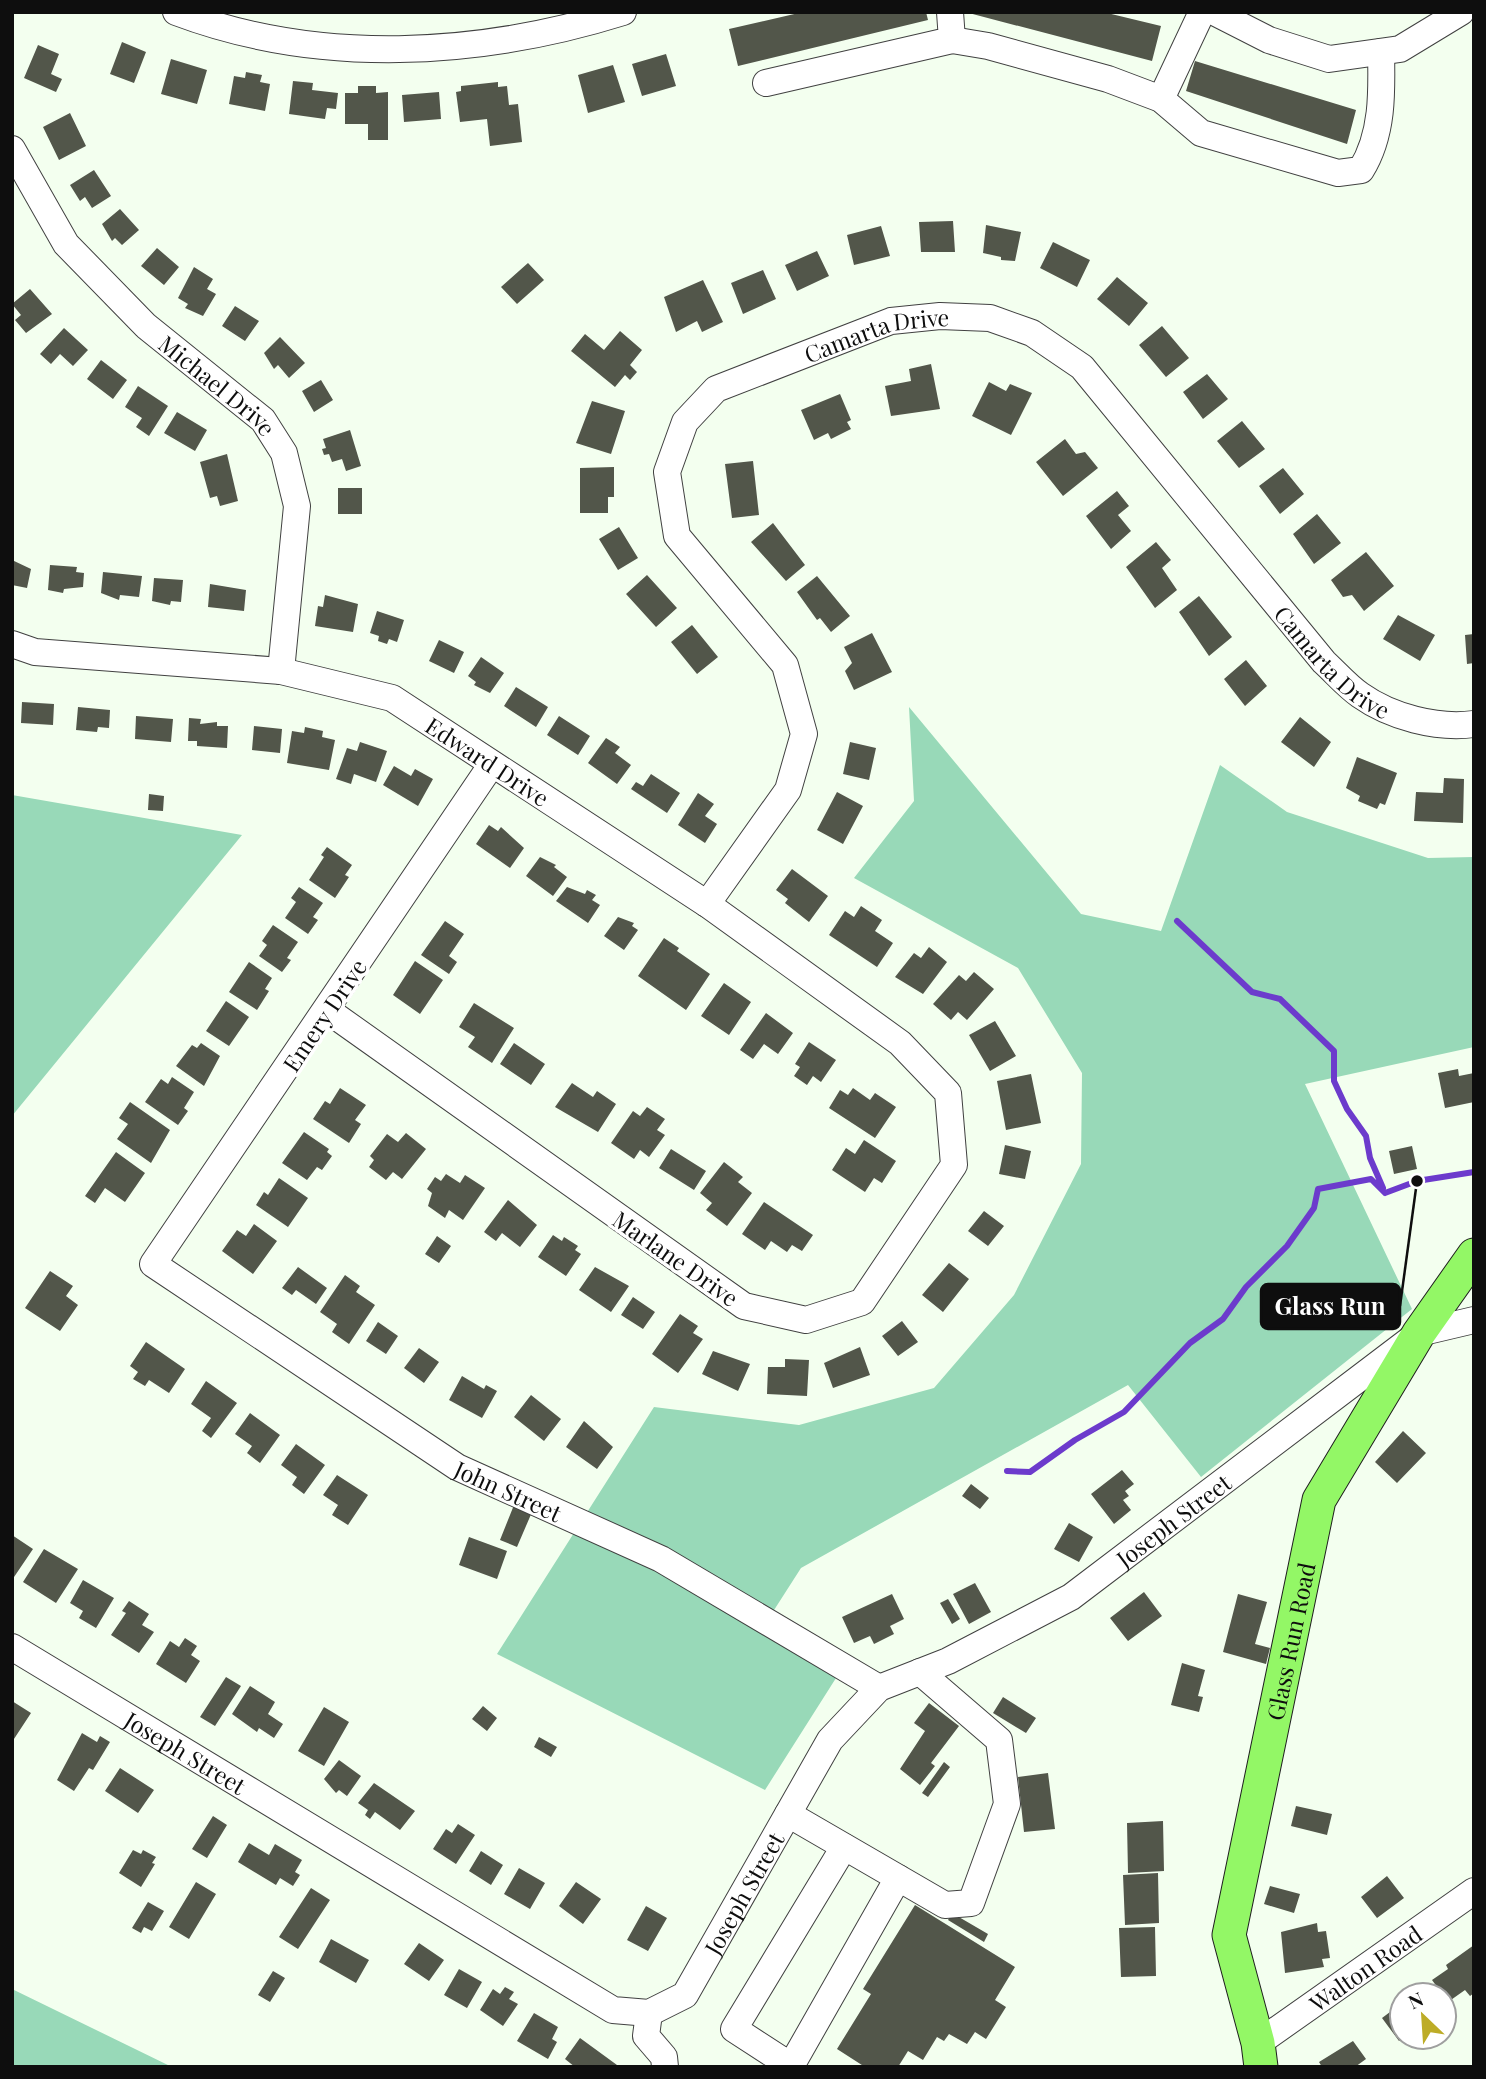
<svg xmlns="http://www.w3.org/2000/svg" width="1486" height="2079" font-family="'Playfair Display',serif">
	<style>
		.forest { fill: #98d9b8 }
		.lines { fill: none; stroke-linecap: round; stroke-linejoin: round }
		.stream { stroke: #6c3bcc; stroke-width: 6 }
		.building { fill: #52564a }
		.minor-casing { stroke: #414141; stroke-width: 28 }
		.major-casing { stroke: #1f1f1f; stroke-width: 35 }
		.minor { stroke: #fff; stroke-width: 26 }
		.major { stroke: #93f766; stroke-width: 33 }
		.labels { text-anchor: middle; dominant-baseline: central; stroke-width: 7; stroke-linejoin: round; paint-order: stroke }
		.street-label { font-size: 23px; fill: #0e0e0e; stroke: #fff }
		.leader { fill: none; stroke: #0e0e0e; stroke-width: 2.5 }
		.callout-dot { fill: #0e0e0e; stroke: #fff; stroke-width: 2.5 }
		.callout { fill: #0e0e0e; stroke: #0e0e0e; stroke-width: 2.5 }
		.callout-label { font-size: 24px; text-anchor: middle; font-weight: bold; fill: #fff }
	</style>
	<rect width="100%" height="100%" fill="#f3ffef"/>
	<path class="forest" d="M909 707 1081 914 1161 931 1220 765 1287 812 1428 858 1474 857V1047L1305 1084 1412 1309 1201 1477 1128 1385 801 1568 767 1621 843 1667 765 1790 497 1654 654 1407 799 1425 934 1388 1014 1295 1081 1164 1082 1073 1018 968 854 878 914 801Z
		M12 795 242 835 12 1116Z
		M12 1989 172 2067H12Z"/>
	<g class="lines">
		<path class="stream" d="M1177 921 1252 992 1280 999 1334 1051V1081L1347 1109 1366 1136 1370 1158 1383 1188
			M1385 1193 1417 1181 1474 1172
			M1007 1471 1030 1472 1075 1440 1124 1412 1190 1343 1223 1319 1246 1287 1287 1246 1314 1208 1318 1189 1371 1179 1385 1193"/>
	</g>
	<path class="building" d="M803 12H926L928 20 738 66 729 29Z
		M965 12H1103L1161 26 1152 61Z
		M122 42 146 52 134 83 110 74Z
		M38 45 59 54 51 74 62 79 56 92 24 78Z
		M666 54 676 86 642 96 632 64Z
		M171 59 207 70 197 104 161 94Z
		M1195 61 1356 110 1347 144 1186 91Z
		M613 65 625 102 588 113 578 75Z
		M246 72 262 75 260 82 270 84 265 111 229 104 234 76 245 78Z
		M293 81 313 83 312 90 338 93 336 109 327 108 325 119 289 114Z
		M498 82V87L507 86 509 105 518 104 522 142 490 146 487 119 460 122 456 92 461 91V86Z
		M358 86H376V93L388 92V140H368V124H345V93H358Z
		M439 92 441 119 404 122 402 95Z
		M70 113 86 146 59 160 43 127Z
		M94 170 111 196 92 208 85 197 80 201 70 185Z
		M120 209 139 230 122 245 115 238 112 241 102 224Z
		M953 221 955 252H921L919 222Z
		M986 225 1021 232 1015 261 1001 260V257L983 253Z
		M881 226 890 256 854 265 847 235Z
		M1053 242 1090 260 1077 287 1040 268Z
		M157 248 179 267 164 285 141 266Z
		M817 251 829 276 797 291 785 265Z
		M528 263 544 280 517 304 501 287Z
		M194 267 213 279 207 289 216 294 203 316 185 308 188 304 178 298Z
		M763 270 776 299 743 314 731 283Z
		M1117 277 1148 303 1129 326 1097 299Z
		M703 280 723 322 702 332 697 321 676 332 664 297Z
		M30 289 52 314 26 333 15 320 21 315 12 304Z
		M235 306 259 321 245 341 222 326Z
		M1162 326 1189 358 1166 377 1139 345Z
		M64 328 88 350 73 366 60 354 51 364 40 354Z
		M620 331 642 350 630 365 637 372 630 380 625 375 615 387 571 351 585 334 604 350Z
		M280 337 305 363 289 378 278 365 274 369 264 353Z
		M101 360 127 380 113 399 87 379Z
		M931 364 940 409 891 416 885 386 911 381 909 369Z
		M1207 374 1228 399 1203 419 1183 392Z
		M321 380 333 400 314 412 302 391Z
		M989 382 1006 391 1010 384 1032 393 1011 435 972 416Z
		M138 386 168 406 149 436 136 427 142 418 125 407Z
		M840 394 851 420 847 422 851 429 831 439 828 433 814 440 801 410Z
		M592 401 625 411 611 454 576 443Z
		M177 412 207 430 195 451 164 433Z
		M1242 421 1265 449 1239 468 1217 441Z
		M350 430 361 466 346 471 342 459 332 462 329 454 324 455 322 449 326 448 323 439Z
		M1065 439 1076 454 1085 452 1098 468 1063 496 1036 462Z
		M227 454 238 501 220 506 217 496 210 498 200 462Z
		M753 461 759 515 732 518 725 464Z
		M614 467V497H608V513H580V468Z
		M1283 468 1304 494 1280 514 1259 486Z
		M338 488H362V514H338Z
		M1117 491 1129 506 1118 515 1131 531 1111 549 1086 516Z
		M1317 514 1341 543 1314 564 1293 534Z
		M773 523 805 565 786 581 751 542Z
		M619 527 638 558 618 570 599 539Z
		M1156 542 1171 560 1162 568 1177 590 1155 608 1126 567Z
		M1366 552 1394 586 1364 611 1352 595 1343 597 1331 580Z
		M12 560 31 569 27 588 12 585Z
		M50 565 77 567 76 572 84 573 83 587 64 589 63 593 48 590Z
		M103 572 142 576 139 597 120 595 119 600 101 593Z
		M647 575 677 608 656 627 626 594Z
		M817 576 850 616 831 632 820 618 817 620 797 592Z
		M154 578 183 580 181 602 171 601 170 605 152 601Z
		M210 584 246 590 244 611 208 607Z
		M325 595 358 604 353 632 315 626 318 606 323 607Z
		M1199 596 1232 637 1209 656 1179 612Z
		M377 611 404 620 397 642 389 639 387 644 378 641 379 636 370 633Z
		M1398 615 1435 635 1420 661 1383 639Z
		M692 625 718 657 697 674 671 642Z
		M872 633 892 672 854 690 845 671 852 663 844 647Z
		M1474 634V663L1467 664 1465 635Z
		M439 640 464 652 454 673 429 661Z
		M481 657 504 673 490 693 474 685 476 682 468 676Z
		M1246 660 1267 686 1245 706 1224 679Z
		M516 687 548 707 536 727 504 706Z
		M22 702 54 704 53 725 21 723Z
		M78 707 110 710 109 728 98 727 97 732 76 730Z
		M136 716 173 719 171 742 135 739Z
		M559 716 590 736 578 755 547 735Z
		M1300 717 1331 742 1314 767 1281 742Z
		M189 718 201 719 200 724 217 722V726H228L227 748 197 746V741H188Z
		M254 726 282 729 280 753 252 750Z
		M305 727 323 731 322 737 335 740 329 770 287 763 292 731 304 733Z
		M606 738 620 747 615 753 631 765 617 784 588 763Z
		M360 742 387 751 376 782 354 774 351 784 336 779 347 748 357 751Z
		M850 742 876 748 869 780 843 774Z
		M1357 757 1397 773 1385 805 1380 803 1377 809 1358 801 1360 796 1346 788Z
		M394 766 411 776 415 769 433 779 418 806 383 785Z
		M651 774 680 793 667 813 631 789 636 782 643 786Z
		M1444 778 1464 779 1463 823 1414 821 1416 792 1443 793Z
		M837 792 863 806 843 844 817 830Z
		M698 793 714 804 705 816 717 824 705 843 678 825Z
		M149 794 164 796 163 811 148 810Z
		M489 825 498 831 501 827 524 848 510 868 476 844Z
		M327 847 352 865 345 875 349 877 335 898 309 880 324 857 321 855Z
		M540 857 556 865 554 867 567 877 553 896 526 876Z
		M792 869 828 896 809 922 785 903 788 899 776 890Z
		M299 887 323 903 313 917 318 920 308 934 285 918 296 902 291 898Z
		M567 887 585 894 587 890 596 895 592 900 600 905 588 923 556 901Z
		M861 906 882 920 875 931 893 943 877 967 829 935 845 911 854 917Z
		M618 917 634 923 632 926 638 930 624 950 604 936Z
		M445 921 464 934 449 956 457 962 449 974 421 955Z
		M273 925 298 942 287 958 291 960 282 972 259 956 267 945 262 941Z
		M664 938 679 948 677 951 710 974 686 1010 638 976Z
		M929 947 947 962 923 994 895 977 914 953 921 958Z
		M415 961 443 980 420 1014 393 995Z
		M249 962 272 978 265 989 269 991 257 1010 229 992Z
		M974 972 994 989 967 1020 958 1012 951 1020 933 1004 959 975 966 981Z
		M724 983 751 1002 729 1035 701 1016Z
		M226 1001 249 1017 229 1046 206 1031Z
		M474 1003 514 1028 492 1063 468 1047 475 1037 459 1027Z
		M766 1013 793 1033 778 1054 764 1044 753 1059 740 1050Z
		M995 1021 1016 1056 990 1071 969 1035Z
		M809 1042 836 1060 821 1082 813 1076 807 1085 794 1076 800 1067 795 1064Z
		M201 1043 220 1056 204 1086 176 1066 192 1045 197 1048Z
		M514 1043 545 1064 531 1085 500 1064Z
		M1458 1069 1459 1076 1474 1073V1102L1445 1108 1438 1073Z
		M1031 1074 1041 1123 1006 1130 997 1081Z
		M172 1077 194 1092 184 1108 188 1111 178 1125 145 1102 161 1079 168 1084Z
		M572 1083 593 1097 597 1091 616 1104 598 1132 555 1107Z
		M340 1088 366 1105 355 1120 361 1124 349 1143 313 1119 325 1101 330 1104Z
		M853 1088 870 1100 875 1093 896 1107 875 1138 829 1108 840 1090 848 1095Z
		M130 1102 170 1130 151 1163 117 1139 128 1124 119 1118Z
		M647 1107 665 1119 657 1130 665 1135 649 1157 640 1150 634 1159 611 1143 633 1111 640 1116Z
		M304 1132 329 1149 327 1152 332 1156 322 1170 317 1167 307 1180 282 1163Z
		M406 1133 426 1149 402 1179 393 1172 386 1180 369 1167 374 1160 370 1156 387 1134 398 1142Z
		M864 1140 896 1161 882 1183 874 1178 865 1192 832 1170 846 1148 855 1154Z
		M1005 1145 1031 1151 1025 1179 999 1174Z
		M1412 1146 1417 1169 1394 1174 1389 1151Z
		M671 1149 706 1171 694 1190 659 1168Z
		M116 1152 145 1173 125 1202 105 1188 95 1203 85 1196Z
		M724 1162 743 1177 738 1182 752 1193 727 1226 706 1210 712 1203 700 1193Z
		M446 1174 460 1183 465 1175 485 1188 463 1220 449 1210 445 1218 428 1206 432 1193 427 1189 435 1177 441 1181Z
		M279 1178 308 1198 288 1227 256 1205 264 1192 268 1195Z
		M508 1200 537 1225 520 1247 502 1233 496 1241 484 1232Z
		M764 1202 813 1235 802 1251 792 1245 787 1252 771 1241 765 1250 742 1234Z
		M984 1211 1004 1226 988 1246 968 1231Z
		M254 1224 277 1241 253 1274 222 1251 237 1230 246 1236Z
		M553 1235 562 1241 564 1237 578 1246 575 1250 581 1254 566 1276 538 1257Z
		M437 1236 451 1246 439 1263 425 1254Z
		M949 1263 969 1279 943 1312 922 1295Z
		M298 1267 327 1288 316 1304 296 1290 292 1295 282 1288Z
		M595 1267 629 1286 611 1312 579 1290Z
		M50 1271 73 1286 66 1296 78 1305 60 1331 25 1308Z
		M345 1275 360 1286 356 1292 375 1305 349 1344 332 1332 337 1324 320 1312Z
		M633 1297 655 1312 643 1329 621 1315Z
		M680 1314 698 1326 693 1333 703 1339 678 1373 652 1354Z
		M902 1321 918 1342 898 1356 882 1336Z
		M378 1322 398 1336 386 1354 366 1341Z
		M146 1342 185 1369 169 1393 149 1380 145 1386 133 1379 138 1372 130 1366Z
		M860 1347 870 1375 833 1388 824 1363Z
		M419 1348 439 1362 424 1383 404 1368Z
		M713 1351 750 1364 738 1391 702 1374Z
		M785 1359 809 1360 807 1396 767 1394 768 1367H785Z
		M462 1376 484 1389 486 1385 497 1391 482 1418 449 1400Z
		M206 1381 237 1403 211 1438 202 1431 211 1418 191 1404Z
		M531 1395 561 1419 544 1441 514 1417Z
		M250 1413 280 1435 260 1463 247 1453 252 1446 235 1434Z
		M584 1421 613 1447 597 1469 566 1447Z
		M1403 1431 1426 1453 1397 1483 1375 1462Z
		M296 1444 325 1465 304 1494 292 1485 297 1477 281 1465Z
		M1122 1470 1134 1484 1125 1491 1129 1496 1123 1500 1131 1510 1114 1524 1091 1494Z
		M337 1475 368 1495 348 1525 332 1515 338 1505 323 1495Z
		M971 1484 989 1498 980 1509 962 1496Z
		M514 1505 532 1512 517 1547 500 1540Z
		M1069 1523 1093 1537 1079 1562 1054 1549Z
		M12 1535 33 1549 12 1580Z
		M469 1537 507 1551 497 1579 459 1565Z
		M44 1549 78 1569 56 1603 23 1582Z
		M83 1580 114 1598 96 1628 79 1618 83 1611 70 1603Z
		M975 1583 991 1612 969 1624 953 1594Z
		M1144 1592 1162 1616 1128 1641 1110 1618Z
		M892 1594 904 1619 890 1626 894 1634 874 1644 870 1636 854 1643 842 1617Z
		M1238 1594 1267 1602 1255 1644 1270 1648 1266 1664 1223 1652Z
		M948 1599 960 1619 952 1624 940 1603Z
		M129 1601 149 1614 142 1625 154 1632 139 1653 111 1635 126 1613 122 1611Z
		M185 1638 197 1646 191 1655 200 1661 186 1683 156 1664 170 1641 179 1647Z
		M1182 1663 1205 1670 1198 1696 1203 1697 1199 1712 1171 1705Z
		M226 1677 241 1686 215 1726 200 1717Z
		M250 1686 275 1702 268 1714 283 1724 274 1738 259 1728 257 1732 232 1714Z
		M1003 1697 1036 1718 1026 1733 993 1713Z
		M12 1701 31 1713 12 1742Z
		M929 1703 959 1726 931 1763 935 1766 920 1785 900 1769 925 1731 914 1723Z
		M483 1706 497 1718 487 1731 472 1719Z
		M324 1707 349 1722 324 1766 298 1751Z
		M82 1733 97 1742 100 1736 110 1742 93 1770 89 1768 74 1791 57 1780Z
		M539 1737 557 1747 551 1757 534 1747Z
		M339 1760 361 1776 347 1796 339 1790 336 1793 324 1779Z
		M944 1762 950 1767 928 1797 922 1793Z
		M120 1768 154 1790 138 1813 105 1791Z
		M1048 1773 1055 1829 1024 1832 1018 1777Z
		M374 1783 415 1811 400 1830 375 1812 370 1819 365 1815 368 1810 358 1803Z
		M1296 1806 1332 1814 1327 1835 1291 1826Z
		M213 1816 227 1825 207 1858 192 1849Z
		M1163 1821 1164 1871 1128 1873 1127 1823Z
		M458 1824 475 1835 456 1864 433 1849 446 1829 452 1833Z
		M249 1843 269 1855 275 1844 302 1860 295 1872 300 1875 293 1886 280 1878 276 1885 238 1862Z
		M133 1850 141 1854 143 1850 156 1857 152 1863 155 1864 141 1887 119 1873Z
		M481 1851 503 1865 491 1885 469 1871Z
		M519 1868 545 1883 530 1909 504 1894Z
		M1158 1873 1159 1923 1125 1925 1123 1875Z
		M1387 1876 1404 1898 1377 1918 1361 1897Z
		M196 1882 216 1894 189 1939 169 1927Z
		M576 1882 601 1899 583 1924 559 1906Z
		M1270 1886 1300 1894 1294 1913 1264 1904Z
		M311 1888 330 1900 298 1949 279 1937Z
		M148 1902 164 1911 152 1931 144 1927 141 1933 132 1928Z
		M915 1905 1015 1967 995 2000 1006 2007 986 2039 975 2032 967 2044 949 2034 944 2041 937 2037 923 2060 908 2051 898 2067H865L837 2049 871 1994 863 1989Z
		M646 1906 667 1918 648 1951 627 1940Z
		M952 1913 988 1934 984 1942 948 1920Z
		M1317 1923 1318 1932 1326 1931 1330 1958 1322 1959 1324 1967 1285 1973 1281 1932Z
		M1155 1927 1156 1976 1121 1977 1119 1928Z
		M331 1939 369 1960 356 1983 319 1962Z
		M419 1943 444 1960 429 1981 404 1964Z
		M1474 1945V1993L1470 1996 1465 1990 1448 2002 1432 1980 1448 1969 1446 1965Z
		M459 1969 482 1982 467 2008 444 1995Z
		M273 1971 285 1978 270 2002 258 1995Z
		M505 1987 514 1992 509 1999 518 2004 503 2026 480 2010 493 1989 500 1994Z
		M1402 2003V2039L1399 2041 1382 2018Z
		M534 2013 558 2027 552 2039 557 2042 548 2059 517 2041Z
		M580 2038 617 2065 616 2067H575L565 2059Z
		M1353 2041 1366 2059 1355 2067H1322L1319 2062Z"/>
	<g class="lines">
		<g class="minor-casing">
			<g id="minor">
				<path d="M176 12C319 66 479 57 623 12"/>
				<path d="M1214 12 1269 40 1329 59 1400 49 1461 12"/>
				<path d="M952 40 988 46 1108 79 1161 99 1201 133 1338 173 1361 170C1383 135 1382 92 1381 52"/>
				<path d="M766 83 952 40 950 12"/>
				<path d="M1161 99 1202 12"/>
				<path id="s1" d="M12 149 66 244 146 326 263 420 284 453 297 506 281 671"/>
				<path id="s2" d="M12 644 35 652 281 671 392 698 707 904 900 1043 948 1093 954 1165 862 1302 806 1320 744 1306 327 1010"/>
				<path id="s3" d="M492 764 153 1264 457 1467 661 1559 879 1688"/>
				<path id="s4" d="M707 904 788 790 804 734 785 665 677 536 667 472 685 422 716 389 891 321 940 316 990 318 1032 333 1082 367 1324 662C1336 673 1347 686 1360 695 1391 717 1437 729 1474 724"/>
				<path id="s5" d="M12 1647 613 2010 649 2013 685 1995 830 1740 879 1688 948 1661 1071 1597 1419 1333 1474 1320"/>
				<path d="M788 1814 945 1905 971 1903 1007 1804 999 1740 920 1672"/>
				<path d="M844 1847 734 2029 791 2066 898 1878"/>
				<path d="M649 2013 646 2036 664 2057 665 2067"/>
				<path id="s6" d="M1258 2043 1474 1891"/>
			</g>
		</g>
		<g class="major-casing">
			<g id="major">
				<path id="s7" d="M1261 2067 1258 2043 1229 1935 1319 1500 1419 1333 1474 1255"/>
			</g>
		</g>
		<use href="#minor" class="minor"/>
		<use href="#major" class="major"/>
	</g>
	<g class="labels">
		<g class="street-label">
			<text stroke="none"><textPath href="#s4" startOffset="772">Camarta Drive</textPath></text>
			<text stroke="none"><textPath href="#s1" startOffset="317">Michael Drive</textPath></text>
			<text stroke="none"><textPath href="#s4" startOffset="1381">Camarta Drive</textPath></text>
			<text stroke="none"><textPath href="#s2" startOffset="500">Edward Drive</textPath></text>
			<text transform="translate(324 1015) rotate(-56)">Emery Drive</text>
			<text transform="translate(676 1258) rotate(35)">Marlane Drive</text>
			<text stroke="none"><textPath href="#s3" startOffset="1026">John Street</textPath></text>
			<text stroke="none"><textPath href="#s5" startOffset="1484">Joseph Street</textPath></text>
			<text stroke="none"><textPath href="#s7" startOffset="436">Glass Run Road</textPath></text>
			<text stroke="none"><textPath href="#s5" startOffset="203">Joseph Street</textPath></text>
			<text stroke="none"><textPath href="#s5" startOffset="896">Joseph Street</textPath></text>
			<text stroke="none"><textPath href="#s6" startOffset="131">Walton Road</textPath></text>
		</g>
	</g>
	<path class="leader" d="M1417 1181L1400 1306"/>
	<circle class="callout-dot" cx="1417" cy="1181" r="7"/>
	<rect class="callout" x="1261" y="1284" width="139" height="45" rx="7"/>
	<g class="callout-label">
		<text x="1330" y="1315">Glass Run</text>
	</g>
	<rect width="1486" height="2079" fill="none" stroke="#0e0e0e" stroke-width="28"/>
	<g transform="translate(1423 2016) rotate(335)"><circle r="33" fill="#ffffff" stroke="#9f9f9f" stroke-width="2"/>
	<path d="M0-5L12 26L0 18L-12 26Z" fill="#bdac27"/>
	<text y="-10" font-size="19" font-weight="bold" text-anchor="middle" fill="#0e0e0e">N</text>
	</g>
</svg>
